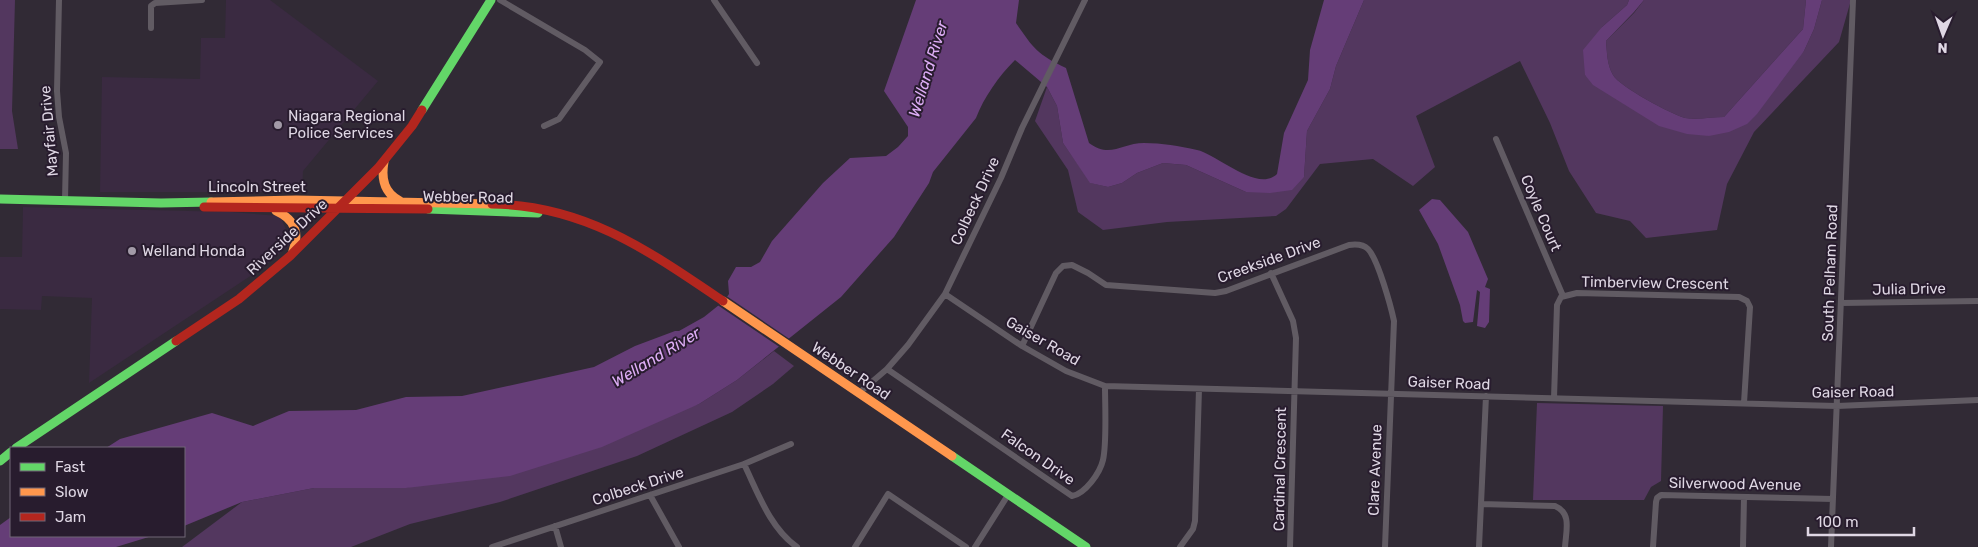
<svg xmlns="http://www.w3.org/2000/svg" width="1978" height="547" font-family="Rubik,sans-serif">
	<style>
		.built { fill: #3a2a41 }
		.green { fill: #53375f }
		.water { fill: #653d77 }
		.pier { fill: #312a35 }
		.lines { fill: none; stroke-linecap: round; stroke-linejoin: round }
		.street { stroke: #615b63; stroke-width: 6 }
		.fast { stroke: #63d668; stroke-width: 9 }
		.slow { stroke: #ff974d; stroke-width: 9 }
		.jam { stroke: #b3261e; stroke-width: 9 }
		.poi-dot { fill: #a29aa7; stroke: #281c2e; stroke-width: 2 }
		.labels { text-anchor: middle; dominant-baseline: central; stroke-width: 4; stroke-linejoin: round; paint-order: stroke }
		.poi-label { font-size: 15px; fill: #dfd7e4; stroke: #281c2e; text-anchor: start }
		.street-label { font-size: 15px; fill: #dfd7e4; stroke: #281c2e }
		.water-label { font-size: 16px; font-style: italic; fill: #ddadf5; stroke: #281c2e }
	</style>
	<rect width="100%" height="100%" fill="#312a35"/>
	<path class="built" d="M226 0H270L378 81 303 171 302 192H100L102 77 200 79 201 38H225Z
		M23 207 231 212 280 216 292 243 261 269 89 383 92 298 42 296 41 310 0 309V257H22Z"/>
	<path class="green" d="M0 0H15L12 111 18 149H0Z
		M1364 0H1629L1627 5 1602 27 1585 75 1709 136 1804 51 1814 29 1822 0H1851L1839 42 1754 132 1727 184 1717 230 1646 238 1630 221 1596 213 1569 171 1550 123 1520 61 1416 116 1435 167 1413 186 1373 159 1320 164 1286 209 1276 216 1167 222 1103 230 1078 212 1068 170 1035 121 1047 87 1057 106 1063 143 1091 183 1108 187 1122 183 1137 173 1163 163 1186 165 1246 192 1304 177 1307 131 1330 89 1336 66Z
		M1644 0H1806L1803 29 1724 117C1712 117 1697 120 1685 118 1671 114 1620 87 1613 75 1607 65 1607 52 1606 41L1634 13Z
		M774 351 794 366 773 384 732 412 637 456 500 502 410 524 351 547H182L242 502 314 488H406L699 404 737 380Z
		M1537 403 1663 406 1661 481 1651 487 1644 500H1533Z"/>
	<path class="water" d="M916 0H1019L1016 23C1034 49 1037 54 1066 68L1089 143C1110 159 1122 143 1144 143 1162 143 1179 146 1197 150 1217 154 1257 193 1277 174L1284 133 1308 80 1310 50 1324 0H1364L1336 66 1330 89 1307 131 1304 177 1292 190 1270 193 1246 192 1186 165 1163 163 1137 173 1122 183 1108 187 1090 183 1063 143 1057 106 1047 87 1015 60C999 76 984 97 976 118L933 172 929 183 894 237 841 297 737 380 699 404 602 447 510 476 406 488H314L242 502 184 526V448H106L120 439 212 413 253 426 289 411 356 410 406 397 462 396 594 367 635 346 675 331H679L704 317 724 301 729 294 728 281 736 267H751L760 262 772 241 823 183 850 158 886 156 898 147 908 136V127L884 91Z
		M1629 0H1644L1634 12 1606 41C1607 52 1607 65 1613 75 1620 87 1671 114 1685 118 1697 120 1712 117 1724 117L1803 29 1806 0H1822L1814 29 1804 51 1757 114 1747 124 1729 132 1709 136 1687 134 1659 126 1593 85 1585 75 1583 50 1602 27 1627 5Z
		M1432 199 1440 200 1468 232 1488 279 1485 287 1490 289 1489 322 1485 328 1477 326 1480 292 1477 290 1473 322 1465 323 1463 321 1460 305 1438 244 1419 210Z
		M11 517V536H152L116 547H0V525Z"/>
	<path class="pier" d="M725 295 791 340 781 348 716 304Z"/>
	<g class="lines">
		<path class="street" d="M59 0 57 91 59 117 66 153 65 200
			M500 0 585 50 600 62 559 119 544 126
			M714 0 757 63
			M151 28V6L155 3 202 0
			M1496 139 1563 296
			M1271 273 1293 321 1296 338 1290 547
			M945 294 1022 346 1066 371 1105 386 1837 406 1978 400
			M1841 303 1978 301
			M1022 346 1056 273 1063 266 1072 265 1088 273 1106 285 1215 293 1226 291 1349 245C1356 244 1363 244 1368 249 1378 259 1391 307 1394 321L1385 547
			M887 369 1072 496C1085 494 1100 473 1103 460 1107 442 1105 406 1105 386
			M859 393 887 369 908 345 945 294 1001 178 1022 128 1085 0
			M1554 398 1557 305 1561 297 1577 293 1739 297 1747 301 1750 307 1744 403
			M744 464C758 493 770 528 797 547
			M650 495 679 547
			M1481 504 1555 506C1572 513 1566 531 1565 547
			M555 526 561 547
			M492 547 744 464 791 444
			M855 547 888 494 966 547
			M975 547 1008 495
			M1180 547 1193 529 1195 521 1199 389
			M1479 547 1486 396
			M1653 547 1656 502 1657 498 1661 495 1833 499
			M1743 547 1744 497
			M1831 547 1853 0"/>
		<path class="fast" d="M422 110 491 0
			M0 199 161 203 211 202
			M428 209 538 213
			M16 448 176 341
			M952 456 1086 547
			M0 461 11 452"/>
		<path class="slow" d="M384 162C381 179 384 193 400 201
			M211 202 296 200 492 204
			M276 211C294 219 300 232 293 251
			M723 301 952 456"/>
		<path class="jam" d="M492 204C585 205 649 251 723 301
			M204 207 428 209
			M176 341 239 299 290 256 378 168 412 126 422 110"/>
	</g>
	<g class="poi-dot">
		<circle cx="278" cy="125" r="5"/>
		<circle cx="132" cy="251" r="5"/>
	</g>
	<g class="labels">
		<g class="poi-label">
			<text x="288" y="116">Niagara Regional<tspan x="288" dy="17">Police Services</tspan></text>
			<text x="142" y="251">Welland Honda</text>
		</g>
		<g class="street-label">
			<text transform="translate(49 131) rotate(-95)">Mayfair Drive</text>
			<text x="257" y="187">Lincoln Street</text>
			<text transform="translate(468 197) rotate(1)">Webber Road</text>
			<text transform="translate(975 201) rotate(-65)">Colbeck Drive</text>
			<text transform="translate(1541 213) rotate(67)">Coyle Court</text>
			<text transform="translate(287 237) rotate(-43)">Riverside Drive</text>
			<text transform="translate(1269 260) rotate(-20)">Creekside Drive</text>
			<text transform="translate(1830 273) rotate(-88)">South Pelham Road</text>
			<text transform="translate(1655 283) rotate(1)">Timberview Crescent</text>
			<text transform="translate(1909 289) rotate(-1)">Julia Drive</text>
			<text transform="translate(1043 341) rotate(30)">Gaiser Road</text>
			<text transform="translate(851 371) rotate(34)">Webber Road</text>
			<text transform="translate(1449 383) rotate(2)">Gaiser Road</text>
			<text transform="translate(1853 392) rotate(-1)">Gaiser Road</text>
			<text transform="translate(1038 457) rotate(35)">Falcon Drive</text>
			<text transform="translate(1280 469) rotate(-89)">Cardinal Crescent</text>
			<text transform="translate(1375 470) rotate(-88)">Clare Avenue</text>
			<text transform="translate(1735 484) rotate(1)">Silverwood Avenue</text>
			<text transform="translate(638 486) rotate(-18)">Colbeck Drive</text>
		</g>
		<g class="water-label">
			<text transform="translate(928 69) rotate(-73)">Welland River</text>
			<text transform="translate(656 357) rotate(-31)">Welland River</text>
		</g>
	</g>
	<rect x="10" y="447" width="175" height="90" fill="#281c2e" stroke="#716777"/>
	<rect x="20" y="463" width="25" height="8" fill="#63d668" stroke="#716777"/>
	<text x="55" y="472" font-size="15" fill="#dfd7e4">Fast</text>
	<rect x="20" y="488" width="25" height="8" fill="#ff974d" stroke="#716777"/>
	<text x="55" y="497" font-size="15" fill="#dfd7e4">Slow</text>
	<rect x="20" y="513" width="25" height="8" fill="#b3261e" stroke="#716777"/>
	<text x="55" y="522" font-size="15" fill="#dfd7e4">Jam</text>
	<g transform="translate(1943 35) rotate(182)" stroke="#281c2e" stroke-width="4" paint-order="stroke">
	<path d="M0-4L9 19L0 12L-9 19Z" fill="#dfd7e4"/>
	<text y="-8" font-size="14" font-weight="bold" text-anchor="middle" fill="#dfd7e4">N</text>
	</g>
	<path d="M1808 527v8h106v-8" fill="none" stroke="#dfd7e4" stroke-width="2.5"/>
	<text x="1816" y="527" font-size="15" fill="#dfd7e4" stroke="#281c2e" stroke-width="4" paint-order="stroke">100 m</text>
</svg>
